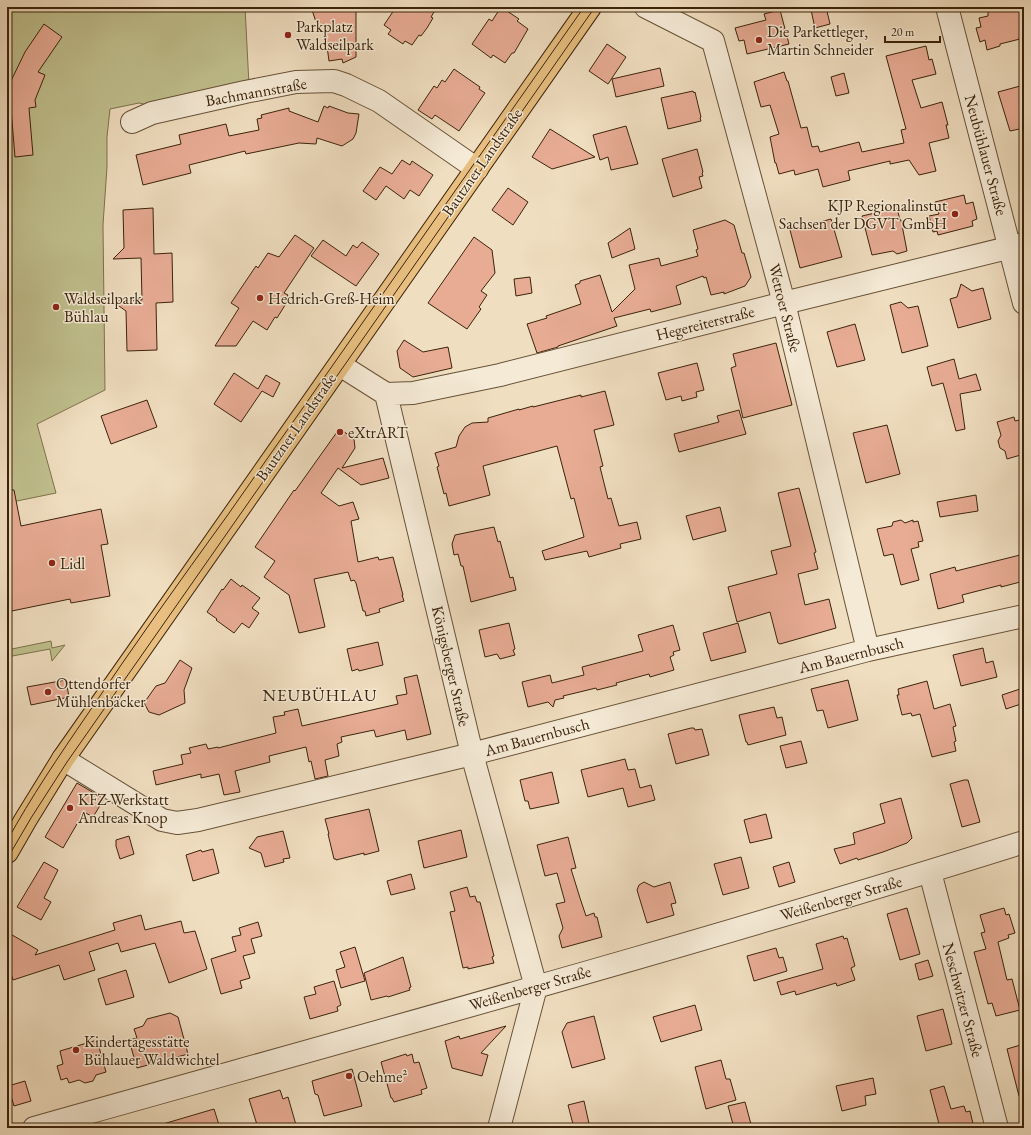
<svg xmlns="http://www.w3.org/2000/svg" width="1031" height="1135" font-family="'EB Garamond',serif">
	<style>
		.green { fill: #c0c08e; stroke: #7e724c }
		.building { fill: #e8ac95; stroke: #3b230b }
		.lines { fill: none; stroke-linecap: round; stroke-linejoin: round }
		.minor-casing { stroke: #685238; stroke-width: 24 }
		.major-casing { stroke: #3b230b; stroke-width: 24 }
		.minor { stroke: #f5ead6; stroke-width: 22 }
		.major { stroke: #e8bf80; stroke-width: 22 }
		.tram { stroke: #3b230b; stroke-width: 1 }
		.poi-dot { fill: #8f2418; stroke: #f5ead6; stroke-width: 1.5 }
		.labels { text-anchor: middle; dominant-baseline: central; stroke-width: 3; stroke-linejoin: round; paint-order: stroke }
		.poi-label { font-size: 16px; fill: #3b230b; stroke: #f5ead6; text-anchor: start }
		.street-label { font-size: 16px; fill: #3b230b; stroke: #f5ead6 }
		.neighbourhood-label { font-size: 17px; letter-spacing: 1px; fill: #3b230b; stroke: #f5ead6 }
	</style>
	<rect width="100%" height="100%" fill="#f0dec0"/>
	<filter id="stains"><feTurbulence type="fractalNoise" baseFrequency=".005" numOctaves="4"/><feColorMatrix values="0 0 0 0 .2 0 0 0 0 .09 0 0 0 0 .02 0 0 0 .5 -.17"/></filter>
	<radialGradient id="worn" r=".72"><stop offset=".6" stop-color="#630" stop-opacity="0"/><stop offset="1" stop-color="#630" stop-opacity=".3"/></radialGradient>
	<path class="green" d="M7 7H245L249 85 147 105 139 103 110 109 107 137V167L103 225 105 390 37 424 56 493 7 503Z
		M51 641 52 648 65 645 52 661 50 649 7 657V650Z"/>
	<path class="building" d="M316 7H356V57L343 63 342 59 329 61 324 24 317 25 312 10H316Z
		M396 7H437L431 17 433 18 427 28 421 36 419 35 412 45 405 41 403 44 388 34 391 30 384 25Z
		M501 7 519 19 517 21 528 29 514 53H512L505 63 493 55 491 58 472 44 489 19 492 21Z
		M822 7H826L830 24 815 28 811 10Z
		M1001 7H1018L1024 29V36L1019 37 1020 39 1000 44V46L987 50 985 40 980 42 976 28 981 27 979 18 988 16V10Z
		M780 10 789 44 747 54 744 40 739 41 735 28 766 20 764 14Z
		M44 24 62 37 38 72 45 75 35 100 36 107 29 108 33 155 15 157 9 85 25 52Z
		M607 44 626 57 608 84 589 71Z
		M926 46 929 60 932 59 936 74 912 80 921 108 942 102 948 125H946L949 138 929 143 936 171 919 175 909 160 890 164V161L848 171 850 180 823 187 818 169 795 175 794 170 779 174 776 163H775L770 137 779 134 770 105 761 107 754 82 784 72 787 81H788L801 128 807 127 812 147 818 146 820 152 859 142 862 152 904 143 901 130 906 129 886 56Z
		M660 68 664 86 616 97 612 79Z
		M454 69 480 87 479 89 485 93 459 131 435 115 432 119 418 110 434 86 437 88 442 80 445 82Z
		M844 73 849 93 836 96 831 77Z
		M1024 85V128L1010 131 998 92Z
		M693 91 694 93 695 92 701 117 700 118 701 121 668 129 661 98Z
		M324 106 328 108 329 106 348 113 359 114 356 133 353 139 342 146 317 138 316 144 299 143 246 154 245 151 189 165 191 173 143 185 136 155 181 144 179 135 226 124 229 136 259 130 257 119 262 118 261 115 289 108V111L318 122Z
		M626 126 638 164 611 170 608 157 600 160 593 135Z
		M550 129 595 157 552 169 532 157Z
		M697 149 703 172 702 173 703 176 699 177 702 188 673 197 662 159Z
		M402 160 410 165 412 161 433 175 419 196 410 190 404 199 386 186 376 200 363 191 380 167 392 174Z
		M508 188 528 202 513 225 492 210Z
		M964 195 966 204 973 202 977 219 972 221 973 226 938 235 937 231 933 232 929 216 939 214 935 202Z
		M153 208 154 254 172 253 173 302 156 303 157 350 127 351 126 311 112 301 142 300 141 258 113 259 124 248 123 210Z
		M897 208 900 220H901L907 251 897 254 893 251 872 255 862 216Z
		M831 219 842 257 800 268 790 230Z
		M725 220 734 225 742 253H744L751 277 745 286 724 294V292L711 295 706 277 704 278 703 276 676 286 681 304 651 312 650 309 614 318 617 326 558 346V347L537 353 527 324 547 318 546 316 581 304 575 285 580 283V281L600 275 612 312 635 289 629 265 659 258 661 266 698 256 696 250 698 249 693 230Z
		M630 228 635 249 612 258 608 243Z
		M295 235 314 248 284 293 288 295 284 301 287 302 277 318 275 317 267 330 253 321 236 346H215L239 308 231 303 256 266 258 268 268 253 279 257Z
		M474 237 492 250 495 273 481 291 487 295 479 307 481 309 467 329 428 303Z
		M323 240 346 256 353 245 357 248 362 242 379 254 356 286 311 256Z
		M530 277 532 293 516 296 514 279Z
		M961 284 972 291 983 288 991 319 958 328 950 299 957 297Z
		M901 302 908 308 918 306 928 346 902 353 890 305Z
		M855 324 865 360 837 367 827 332Z
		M404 340 423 352 448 347 452 368 413 377 400 368 397 351Z
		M776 343 792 405 743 418 731 368 736 366 733 354Z
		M954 359 959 379 976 374 981 390 960 394 965 429 956 431 943 383 932 386 927 367Z
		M697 363 704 390 696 392 697 397 682 401 681 396 666 400 658 373Z
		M234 373 258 389 266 375 280 383 273 397 262 391 241 422 214 404Z
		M605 391 614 425 594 430 603 466 600 467 608 499 611 498 619 526 637 522 641 539 620 544 621 548 589 557 587 551 545 560 542 551 584 537 574 498 571 499 557 446 483 466 490 495 449 506 446 493 444 494 437 467 439 466 435 453 456 447 459 436 465 427 472 423 488 422V418L519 409V410L533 406V407L581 395V397Z
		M147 400 157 427 111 444 101 416Z
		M739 410 746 434 679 452 674 434 719 422 717 416Z
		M1014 417 1015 421 1024 419V454L1007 459 1005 451 1000 448 998 441 1001 435 997 422Z
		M887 425 900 474 866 483 853 433Z
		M343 431 354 439 355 448 342 468 383 458 389 478 361 485 338 468 321 493 339 506 353 502 359 519 351 521 358 562 378 557 379 560 393 557 403 595H402L404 601 379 609 380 612 366 616 365 611H363L356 583 354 580 351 581 348 572 314 579 325 627 299 633 289 595 264 577 275 561 255 547 294 490 295 491 337 432Z
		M799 488 816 552 814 553 818 569 798 574 805 605 829 599 836 628 780 644 778 643 770 612 737 622 728 587 777 574 771 551 791 546 778 493Z
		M7 490H14L21 526 101 509 108 544 101 545 110 596 71 603 70 599 7 612Z
		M976 495 978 511 940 517 937 502Z
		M720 507 726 531 693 540 686 516Z
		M901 520 905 523 913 520V522L918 521 923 541 918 542 919 547 911 549 919 580 901 585 893 554 884 556 877 529 892 526 893 522Z
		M494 527 498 542 500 541 510 578 513 577 516 590 471 602 463 566H461L458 554 454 555 452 544 455 535Z
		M1024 554V581L1001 587V585L962 595 964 602 938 609 930 574 955 567 956 571Z
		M231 579 241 587 242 585 260 598 252 608 259 613 249 628 242 623 234 633 216 620 217 619 207 612 222 589 223 590Z
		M509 623 515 649 513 650 515 655 500 659 497 654 485 657 479 630Z
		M738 623 746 652 711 661 703 633Z
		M673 625 680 650 673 652 674 655 670 657 674 670 650 677 649 674 616 683 617 685 597 690 596 688 563 696 564 698 555 700 553 707 548 702 528 707 522 682 550 675 552 683 584 675 582 667 643 651 638 635Z
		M378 642 383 665 359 671 358 669 352 671 347 649Z
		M983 648 986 663 993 661 997 677 961 686 953 655Z
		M180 660 192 668 184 690 185 703 159 715 149 712 144 703 156 686 165 683Z
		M417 675 431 734 407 740 405 730 376 737 374 730 341 737 342 742 337 744 339 756 325 760 328 776 315 779 311 761 309 762 306 747 269 756 270 762 235 771 240 792 224 795 219 774 201 778V774L156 785 153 771 183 764 181 755 191 753 189 748 206 744 208 749 218 747V748L276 733 273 717 285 715 284 712 298 709 302 726 398 704 396 696 407 694 404 678Z
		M66 680 69 697 31 705 27 687Z
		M848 680 858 720 828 728 823 710 817 711 811 689Z
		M927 681 934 709 950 704 956 726 953 727 956 741 954 742 956 751 932 757 920 714 912 716 911 713 902 715 897 695H899L898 689Z
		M1020 689 1024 703 1006 709 1002 695Z
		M774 707 777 718 782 717 786 735 748 745 747 742H746L739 715Z
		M691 728H694L695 730 702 729 709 755 676 764 668 734Z
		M801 741 807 763 786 768 780 746Z
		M625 759 628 770 635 769 640 788 651 785 655 800 628 807 623 788 588 797 581 770Z
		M552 772 559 803 530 809 528 801H525L520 780Z
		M964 780H968L980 822 962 827 950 784Z
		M77 783 104 799 93 817 84 812 63 848 45 837Z
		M901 798 912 838 907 843 883 852 858 860 857 858 840 864 834 849 855 844 853 833 885 823 880 804Z
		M369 809 379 851 364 855V853L336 860V859H334L328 834H329L325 819Z
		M766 814 772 838 750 843 744 820Z
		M461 830 467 857 424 868 418 841Z
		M283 831 290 858 283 859 284 862 265 867 261 853 249 848 257 837Z
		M129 836 134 854 120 859 116 846V840Z
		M568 837 576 868 571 869 580 898 586 916 594 913 595 917H597L602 937 562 948 559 936 563 928 556 904 565 902 557 873 545 876 537 845Z
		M213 849 219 873 193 881 186 855 201 850 202 852Z
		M741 857 749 888 723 895 714 864Z
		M44 862 58 870 44 898 51 902 41 920 17 907Z
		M789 862 795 882 779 887 773 867Z
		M411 874 415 889 391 895 387 881Z
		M644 882 654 887 670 882 676 903 671 904 674 915 647 923 637 890 639 885Z
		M467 887 470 897 475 896 477 902H480L494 956 492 957 494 963 468 969V967L463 968 450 912 455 911 450 892Z
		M907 908 920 954 900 960 887 914Z
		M1004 908 1006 915 1009 914 1015 933 1008 935 1009 938 998 942 1007 980 1012 979 1020 1010 996 1016 992 1003 988 1004 974 952 986 949 981 933 985 932 980 915Z
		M141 915 145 930 181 921 184 933 195 931 207 969 169 983 155 943 121 952 118 943 89 952 95 970 64 980 59 965 13 980 7 960V932L38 950 35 955 115 930 113 923Z
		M258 922 262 936 251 939 255 953 243 956 250 978 240 981 242 988 221 994 211 959 236 951 232 937 241 935 239 928Z
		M843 936 844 939 847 938 855 966 851 968 855 980 837 986 836 983 796 995 795 991 781 995 777 982 823 969 816 944Z
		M355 947 365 981 341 988 336 970 345 967 340 952Z
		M776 948 779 958 783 957 787 971 754 981 747 956Z
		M403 957 411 987 409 988 410 990 388 997 387 996 371 1000 364 973Z
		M928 960 933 976 919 980 915 964Z
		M126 970 134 997 106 1005 98 979Z
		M334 981 341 1005 337 1007 338 1011 310 1019 304 997 316 994 314 987Z
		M695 1005 702 1030 661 1042 653 1017Z
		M943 1009 952 1044 926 1051 917 1016Z
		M170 1013 178 1017 188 1054 137 1068 129 1040 137 1038 134 1029 143 1026 147 1019Z
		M594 1016 605 1059 572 1068 562 1032 567 1023Z
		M506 1026 481 1053 488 1055 482 1076 452 1068 445 1041 459 1036 460 1039Z
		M97 1040 106 1072 96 1075 93 1081 85 1083 79 1080 69 1083 67 1078 61 1080 57 1066 63 1064 60 1051Z
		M1024 1044V1095L1019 1096 1007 1049Z
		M406 1054 407 1056 412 1054 414 1063 419 1062 427 1088 421 1090 422 1094 394 1102 392 1098H391L381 1062Z
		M721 1060 726 1079H730L736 1100 706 1109 695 1067Z
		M352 1069 362 1106 324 1116 318 1095 315 1094 312 1081Z
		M873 1078 876 1094 865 1096 866 1105 842 1111 836 1086Z
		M25 1081 31 1101 14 1106 8 1086Z
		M944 1086 951 1109 964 1106 966 1112 970 1111 974 1128H947L939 1124 930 1090Z
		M280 1090 283 1099 288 1097 296 1125 287 1128H258L249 1099Z
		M584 1101 590 1128H574L568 1105Z
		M745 1102 752 1128H734L728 1106Z
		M214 1109 220 1128H164L163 1124Z"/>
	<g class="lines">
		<g class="minor-casing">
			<path id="minor" d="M646 7 713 41 784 303 868 650
				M947 7 1024 303
				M132 122 152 113 245 92 296 82 334 81 346 85 379 101 477 169
				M340 365 386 394 472 754 536 987 499 1128
				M386 394 413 393 500 375 784 303 1024 244
				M63 759 162 820 177 823 198 820 472 754 868 650 1024 616
				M930 872 997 1128
				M34 1128C364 1035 696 945 1024 842"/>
		</g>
		<g class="major-casing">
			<path id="major" d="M7 852 26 819 63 759 590 7"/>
		</g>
		<use href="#minor" class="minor"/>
		<use href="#major" class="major"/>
		<path class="tram" d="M7 841C31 797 59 756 87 715 132 648 179 582 227 516L584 7
			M7 859 31 818 67 762 595 7"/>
	</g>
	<g class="poi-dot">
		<circle cx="288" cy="35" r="4"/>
		<circle cx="759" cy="40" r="4"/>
		<circle cx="955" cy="214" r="4"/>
		<circle cx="260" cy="298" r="4"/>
		<circle cx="56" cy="307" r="4"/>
		<circle cx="340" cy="432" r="4"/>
		<circle cx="52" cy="563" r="4"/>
		<circle cx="48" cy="692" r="4"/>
		<circle cx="70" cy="808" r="4"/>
		<circle cx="76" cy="1050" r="4"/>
		<circle cx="349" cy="1076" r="4"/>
	</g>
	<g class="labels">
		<g class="poi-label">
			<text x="296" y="26">Parkplatz<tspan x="296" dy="18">Waldseilpark</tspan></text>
			<text x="767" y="31">Die Parkettleger,<tspan x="767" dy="18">Martin Schneider</tspan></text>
			<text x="947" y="205" text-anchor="end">KJP Regionalinstut<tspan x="947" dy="18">Sachsen der DGVT GmbH</tspan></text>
			<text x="64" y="298">Waldseilpark<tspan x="64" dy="18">Bühlau</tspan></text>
			<text x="268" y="298">Hedrich-Greß-Heim</text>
			<text x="348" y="432">eXtrART</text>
			<text x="60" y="563">Lidl</text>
			<text x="56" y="683">Ottendorfer<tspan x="56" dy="18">Mühlenbäcker</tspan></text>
			<text x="78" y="799">KFZ-Werkstatt<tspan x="78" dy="18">Andreas Knop</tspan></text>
			<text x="84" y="1041">Kindertagesstätte<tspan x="84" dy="18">Bühlauer Waldwichtel</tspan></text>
			<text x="357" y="1076">Oehme²</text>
		</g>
		<g class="street-label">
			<text transform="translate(256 92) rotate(-10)">Bachmannstraße</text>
			<text transform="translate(986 155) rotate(75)">Neubühlauer Straße</text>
			<text transform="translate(482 162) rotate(-55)">Bautzner Landstraße</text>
			<text transform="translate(785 308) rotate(76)">Wetroer Straße</text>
			<text transform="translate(705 323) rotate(-14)">Hegereiterstraße</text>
			<text transform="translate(296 427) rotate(-55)">Bautzner Landstraße</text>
			<text transform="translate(851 655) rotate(-14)">Am Bauernbusch</text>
			<text transform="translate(451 666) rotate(77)">Königsberger Straße</text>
			<text transform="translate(537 737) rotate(-15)">Am Bauernbusch</text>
			<text transform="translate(841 898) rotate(-16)">Weißenberger Straße</text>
			<text transform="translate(530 988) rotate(-16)">Weißenberger Straße</text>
			<text transform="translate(963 1000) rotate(75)">Neschwitzer Straße</text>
		</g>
		<g class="neighbourhood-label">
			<text x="320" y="695">NEUBÜHLAU</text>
		</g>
	</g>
	<rect width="1031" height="1135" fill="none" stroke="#f0dec0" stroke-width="24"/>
	<rect x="8" y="8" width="1015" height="1119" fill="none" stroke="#3b230b" stroke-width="2"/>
	<rect x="12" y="12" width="1007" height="1111" fill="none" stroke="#3b230b"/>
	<path d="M885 36v6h55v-6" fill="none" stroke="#3b230b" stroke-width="2"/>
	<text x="891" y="36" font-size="12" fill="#3b230b" stroke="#f5ead6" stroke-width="3" paint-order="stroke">20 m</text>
	<rect width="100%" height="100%" filter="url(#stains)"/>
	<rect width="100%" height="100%" fill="url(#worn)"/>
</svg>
